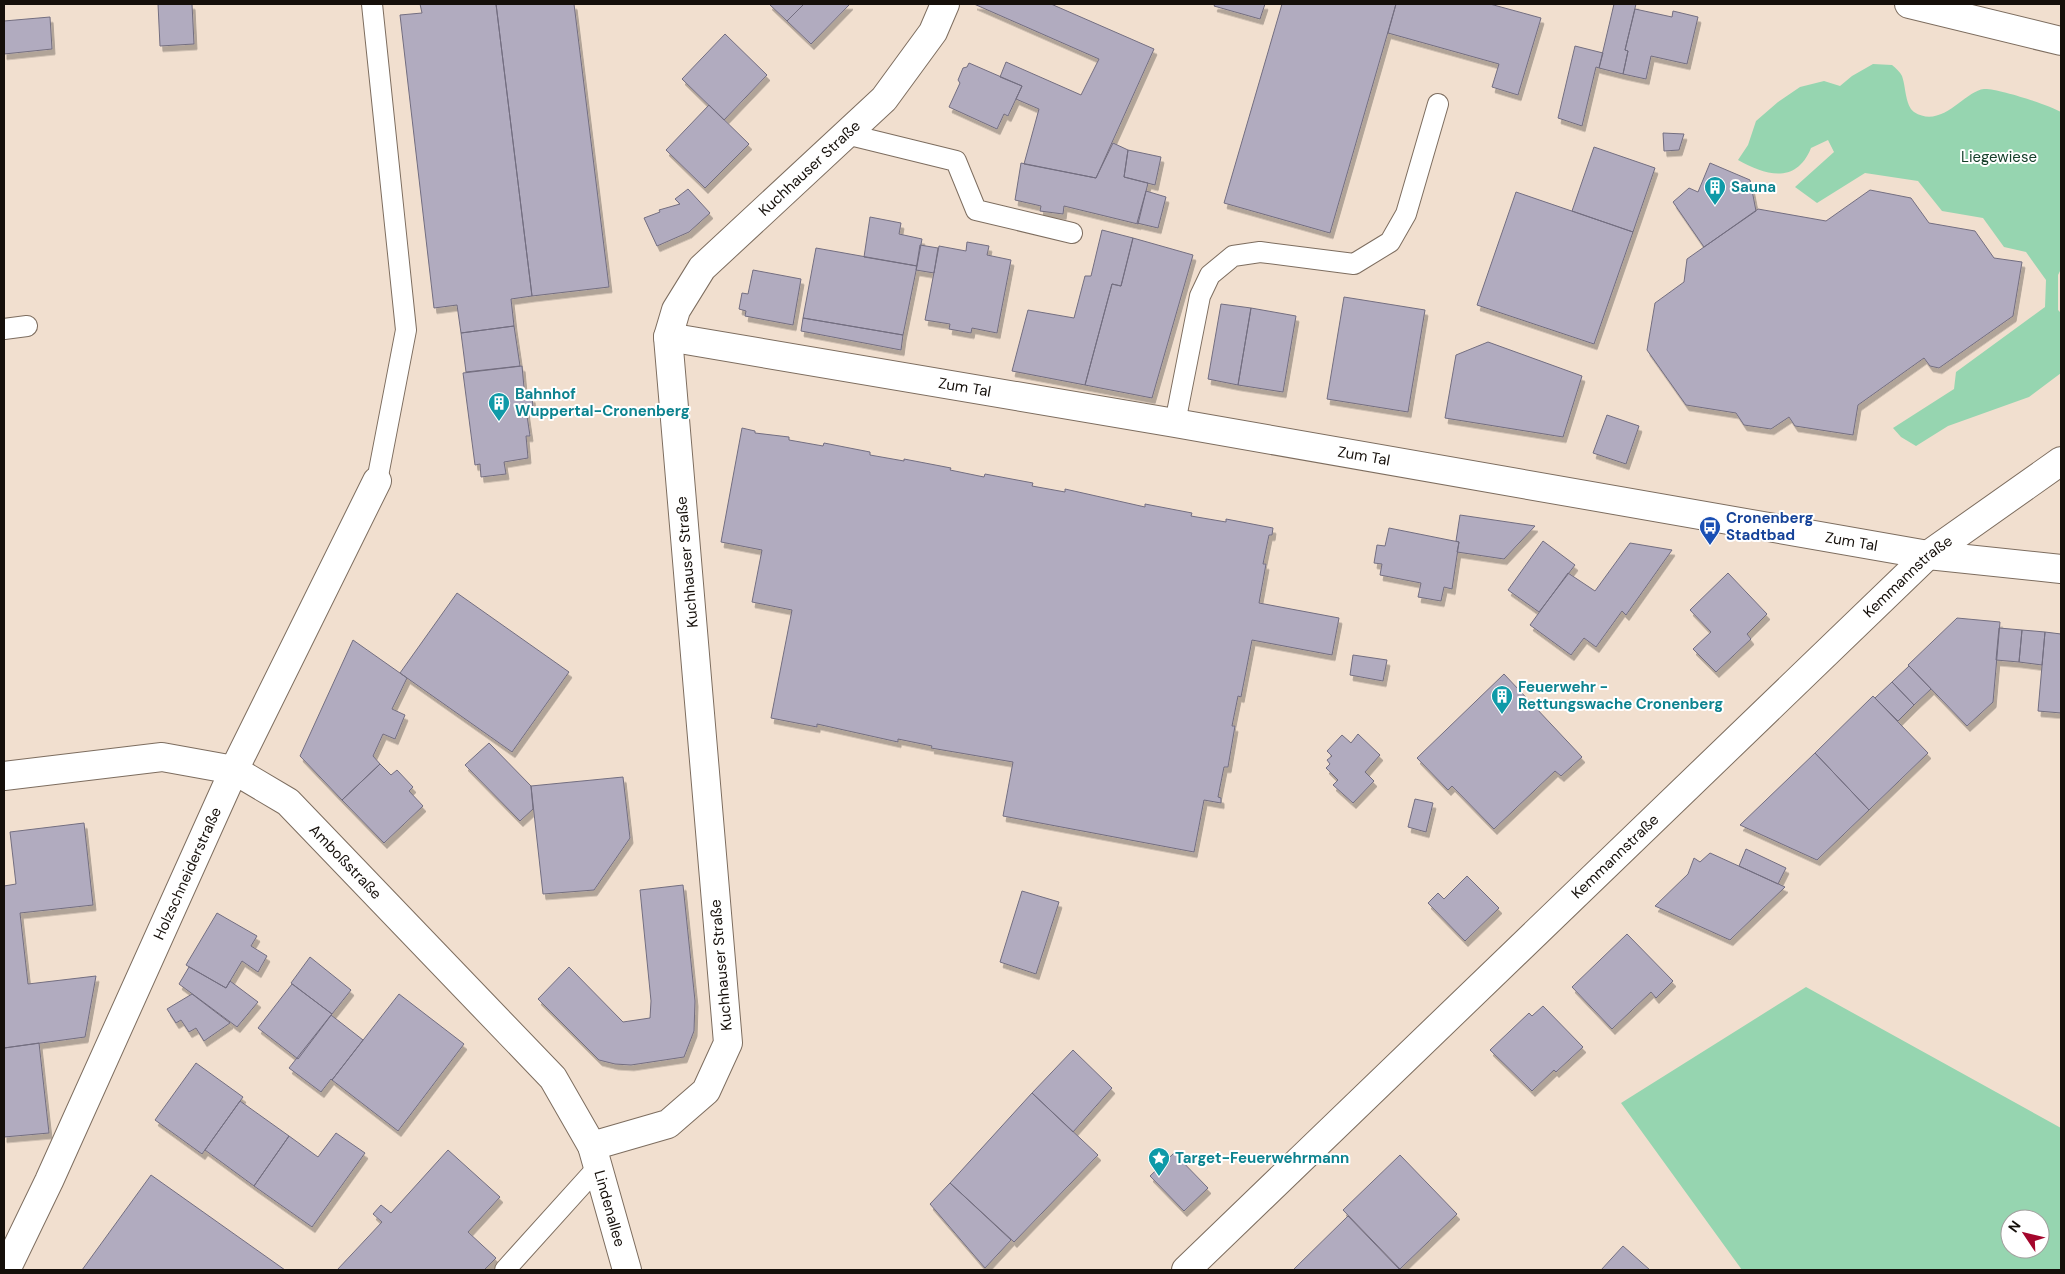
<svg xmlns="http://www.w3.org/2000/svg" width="2065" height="1274" font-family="'DM Sans',sans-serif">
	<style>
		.green { fill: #96d5b0; fill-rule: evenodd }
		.building { fill: #b1abbf; stroke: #736e80; filter: url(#shadow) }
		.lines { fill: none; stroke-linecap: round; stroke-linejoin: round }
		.lane-casing { stroke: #7d6d5f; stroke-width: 22 }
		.street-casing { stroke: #7d6d5f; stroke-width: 30 }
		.secondary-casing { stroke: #7d6d5f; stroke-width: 30 }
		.lane { stroke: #fff; stroke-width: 20 }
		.street { stroke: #fff; stroke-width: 28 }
		.secondary { stroke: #fff; stroke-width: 28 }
		.labels { text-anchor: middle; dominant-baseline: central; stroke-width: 4; stroke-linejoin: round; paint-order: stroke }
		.park-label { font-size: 15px; fill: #133e28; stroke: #fff }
		.street-label { font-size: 15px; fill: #150f0a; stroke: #fff }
		.culture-label { font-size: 15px; font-weight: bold; fill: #0d838f; stroke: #fff; text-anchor: start }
		.transit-label { font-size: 15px; font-weight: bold; fill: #164399; stroke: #fff; text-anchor: start }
	</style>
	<defs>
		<filter id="shadow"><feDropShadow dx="3" dy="5.5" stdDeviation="0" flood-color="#0004"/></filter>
	</defs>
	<rect width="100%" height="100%" fill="#f1dfcf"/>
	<path class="green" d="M1873 64 1892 65C1896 68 1900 72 1902 76 1906 87 1905 105 1914 112 1942 130 1964 91 1984 89 1997 88 2049 105 2061 112V269L2058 275V310L2061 313V373L2029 397 1948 426 1916 446 1901 437 1893 428 1954 389 1956 372 2045 307 2046 280 2026 252 2004 247 1983 218 1942 211 1918 181 1865 173 1817 203 1795 187 1834 152 1828 140 1811 148C1796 185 1765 175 1738 160L1748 145 1756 121 1778 102 1800 87 1824 81 1840 86 1852 76Z
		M1806 987 2061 1128V1270H1742L1621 1103ZM2010 1219H2040V1249H2010Z"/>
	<path class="building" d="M158 4H192L194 44 160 46Z
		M420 4H496L532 296 511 299 514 326 461 333 457 305 434 308 400 15 422 13Z
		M496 4H574L609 287 532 296Z
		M769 4H804L787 21Z
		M804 4H850L811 44 787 21Z
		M974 4H1051L1154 49 1096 178 1024 164 1039 109 1016 99 1022 86 1000 77 1006 62 1081 95 1099 59Z
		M1215 4H1265L1260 19 1214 6Z
		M1282 4H1396L1330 233 1224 203Z
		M1396 4H1490L1541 18 1518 95 1492 87 1499 64 1388 33Z
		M1614 4H1636L1625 50 1628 51 1623 74 1599 68Z
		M1635 9 1672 17 1673 11 1698 17 1687 64 1651 56 1646 79 1623 74 1628 51 1625 50Z
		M50 17 52 49 4 54V21Z
		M725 34 767 75 724 120 682 79Z
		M1575 46 1603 53 1599 68 1596 67 1582 126 1558 118Z
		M969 63 1022 86 1008 116 1004 114 997 129 949 107 960 83 958 80 963 68 967 67Z
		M709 105 749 144 705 188 666 150Z
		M1663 133 1684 134 1679 150 1664 151Z
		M1113 143 1128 150 1124 177 1148 183 1138 224 1064 206 1063 214 1040 211 1041 206 1015 200 1021 163 1096 178Z
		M1594 147 1655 168 1633 232 1572 211Z
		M1128 150 1161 157 1155 185 1124 177Z
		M1710 163 1750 180 1756 211 1704 247 1673 202 1689 188 1698 192Z
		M688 189 710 213 689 232 657 246 644 218 660 212 659 210 680 204 675 199Z
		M1870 190 1911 198 1929 223 1975 231 1994 258 2022 262 2013 316 1939 368 1930 366 1924 358 1858 405 1853 435 1795 426 1789 417 1771 429 1744 425 1736 413 1686 405 1647 350 1655 303 1684 282 1687 259 1758 209 1826 221Z
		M1146 191 1166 197 1158 228 1137 223Z
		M1516 192 1633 232 1594 344 1477 305Z
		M870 217 901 223 899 234 922 239 917 266 864 257Z
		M1102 230 1133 238 1121 286 1112 284 1085 385 1012 371 1028 310 1074 318 1085 276H1091Z
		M1133 238 1193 255 1152 398 1085 385 1112 284 1121 286Z
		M967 242 989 246 987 255 1011 260 997 333 972 328 971 333 949 329 950 324 925 320 939 246 966 251Z
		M920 245 938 248 934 273 916 270Z
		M816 248 917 266 903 335 803 318Z
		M753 270 801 279 793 325 745 316 746 311 739 309 742 293 748 294Z
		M1344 297 1425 310 1408 412 1327 399Z
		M1221 304 1251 308 1238 385 1208 379Z
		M1251 308 1296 316 1283 392 1238 385Z
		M803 318 903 335 901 350 801 331Z
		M514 326 520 366 466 372 461 333Z
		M1488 342 1582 376 1563 437 1445 418 1456 355Z
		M522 366 525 398 532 397 533 408 526 409 530 436H526L528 458 504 462 506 474 481 477 480 464 475 465 463 373Z
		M1607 415 1639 426 1626 464 1593 453Z
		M742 428 755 431V433L789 437V440L823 446 824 443 870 452V455L904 461V459L951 468 950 470 984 477 985 474 1033 483 1032 486 1065 492V489L1145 507V504L1192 513 1191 516 1226 522V519L1273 528 1272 535H1269L1263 564H1266L1259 603 1339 618 1332 655 1252 640 1241 697 1238 696 1232 726H1235L1228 767H1224L1218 797 1221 798V803L1204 800 1194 852 1003 816 1013 762 931 748 932 746 898 739V742L817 724V727L771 718 792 610 752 602 762 550 721 542Z
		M1460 515 1535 526 1504 559 1457 552 1459 542 1456 541Z
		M1389 528 1459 542 1452 589 1444 587 1441 601 1418 597 1421 583 1380 575 1382 564 1374 563 1377 545 1385 546Z
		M1543 541 1575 565 1539 612 1508 590Z
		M1630 543 1672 550 1626 615 1622 611 1596 647 1584 638 1571 655 1530 625 1568 573 1595 591Z
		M1728 573 1767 614 1747 634 1751 639 1716 672 1693 649 1711 632 1690 610Z
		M457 593 569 672 512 752 400 673Z
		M1957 618 2000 622 1993 702 1967 726 1908 665Z
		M1999 628 2022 630 2019 662 1996 660Z
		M2022 630 2045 632 2042 665 2019 662Z
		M2045 632 2061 634V713L2038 711Z
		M353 640 407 678 392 709 405 715 395 739 383 734 373 756 380 764 342 800 300 756Z
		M1353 655 1387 660 1383 681 1350 675Z
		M1909 666 1931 689 1914 705 1892 682Z
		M1504 674 1582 757 1561 776 1555 771 1494 829 1452 786 1448 790 1417 758Z
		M1892 682 1914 705 1898 721 1875 698Z
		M1873 696 1928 753 1869 810 1815 753Z
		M1358 734 1380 755 1365 772 1374 781 1353 803 1333 785 1338 780 1326 768 1330 764 1327 760 1332 756 1327 751 1342 735 1351 743Z
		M489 743 531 786 533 809 520 821 465 765Z
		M1815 753 1869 810 1817 860 1740 825Z
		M380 764 391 775 397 770 413 787 409 791 423 806 384 843 342 800Z
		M623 777 630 838 594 890 543 894 531 786Z
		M1415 799 1433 803 1426 832 1408 827Z
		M84 823 93 905 20 913 28 984 96 976 85 1037 4 1048V886L16 884 10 832Z
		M1746 849 1786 868 1778 884 1739 866Z
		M1710 853 1785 887 1730 940 1655 906 1688 874 1694 858 1700 862Z
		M1467 876 1499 908 1465 941 1428 903 1438 893 1444 899Z
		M683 885 695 1001 694 1031 684 1057 631 1065 615 1064 599 1060 538 999 569 967 623 1022 650 1018 651 1001 640 890Z
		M1022 891 1059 902 1036 974 1000 962Z
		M217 913 257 936 251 946 267 956 258 972 242 961 226 988 186 965Z
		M1627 934 1673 981 1656 998 1651 992 1612 1029 1572 987Z
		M310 957 351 990 332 1014 291 983Z
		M189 967 226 988 230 981 258 1002 237 1027 179 984Z
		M292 984 332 1014 298 1059 258 1028Z
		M192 994 230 1023 204 1041 196 1028 189 1032 181 1020 176 1023 167 1009Z
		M399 994 464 1044 398 1131 332 1080Z
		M1543 1006 1583 1047 1556 1072 1554 1070 1532 1091 1490 1050 1529 1013 1532 1016Z
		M331 1015 363 1040 332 1080 331 1079 321 1092 289 1068Z
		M39 1043 49 1133 4 1137V1048Z
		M1073 1050 1112 1088 1073 1132 1032 1093Z
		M196 1063 243 1097 202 1154 155 1120Z
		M1032 1093 1098 1155 1014 1242 950 1183Z
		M240 1101 289 1136 254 1186 205 1150Z
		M336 1133 365 1153 312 1227 254 1186 289 1136 318 1157Z
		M448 1150 500 1197 468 1232 496 1258 484 1270H337L382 1222 373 1214 381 1205 391 1213Z
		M1174 1153 1208 1188 1184 1211 1150 1176Z
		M1400 1155 1457 1214 1400 1269 1343 1210Z
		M151 1175 285 1270H82Z
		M950 1183 1011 1240 985 1268 930 1204Z
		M1348 1216 1400 1270H1293Z
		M1623 1246 1650 1270H1601Z"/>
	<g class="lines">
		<g class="lane-casing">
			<path id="lane" d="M372 4 406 330 377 481
				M846 134 956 161 976 210 1072 233
				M4 329 27 326
				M1175 423 1200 296 1210 275 1233 256 1260 252 1354 264 1390 242 1406 214 1438 104
				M505 1270 598 1167"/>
		</g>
		<g class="street-casing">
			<g id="street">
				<path d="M1909 4 2061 41"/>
				<path id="s1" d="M668 337 1175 423 1928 555 2061 569"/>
				<path id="s2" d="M592 1146 668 1124 706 1091 728 1043 668 337 676 310 702 268 884 99 933 32 945 4"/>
				<path id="s3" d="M6 1270 49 1181 234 770 377 481"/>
				<path id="s4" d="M1186 1270 1928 555 2061 461"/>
			</g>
		</g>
		<g class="secondary-casing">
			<g id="secondary">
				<path id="s5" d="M4 776 162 757 234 770 288 802 553 1078 592 1146 627 1270"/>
			</g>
		</g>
		<use href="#lane" class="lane"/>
		<use href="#street" class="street"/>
		<use href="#secondary" class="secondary"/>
	</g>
	<defs>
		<g id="building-pin" transform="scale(1.125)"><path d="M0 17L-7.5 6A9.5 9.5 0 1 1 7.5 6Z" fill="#0f9aa8" stroke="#fff"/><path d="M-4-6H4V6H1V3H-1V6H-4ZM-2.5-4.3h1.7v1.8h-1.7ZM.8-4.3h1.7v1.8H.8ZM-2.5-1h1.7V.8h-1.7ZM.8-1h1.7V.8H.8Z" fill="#fff"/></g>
		<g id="bus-pin" transform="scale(1.125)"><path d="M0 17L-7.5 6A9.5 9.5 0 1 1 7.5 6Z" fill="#1a4fb4" stroke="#fff"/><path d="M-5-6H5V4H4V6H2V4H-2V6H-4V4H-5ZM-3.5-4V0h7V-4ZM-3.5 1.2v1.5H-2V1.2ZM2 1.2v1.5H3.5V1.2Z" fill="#fff"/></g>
		<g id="sight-pin" transform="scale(1.125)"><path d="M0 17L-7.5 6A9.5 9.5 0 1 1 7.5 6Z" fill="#0f9aa8" stroke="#fff"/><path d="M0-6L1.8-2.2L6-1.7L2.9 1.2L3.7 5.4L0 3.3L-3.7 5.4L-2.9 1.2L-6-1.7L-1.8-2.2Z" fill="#fff"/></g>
	</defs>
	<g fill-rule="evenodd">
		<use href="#building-pin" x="1715" y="187"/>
		<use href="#building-pin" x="499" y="403"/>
		<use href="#bus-pin" x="1710" y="527"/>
		<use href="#building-pin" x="1502" y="696"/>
		<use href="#sight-pin" x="1159" y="1158"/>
	</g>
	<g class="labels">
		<g class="park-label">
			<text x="1999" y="157">Liegewiese</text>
		</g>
		<g class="street-label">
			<text stroke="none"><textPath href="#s2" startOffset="1115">Kuchhauser Straße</textPath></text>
			<text stroke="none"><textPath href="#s1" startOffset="301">Zum Tal</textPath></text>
			<text stroke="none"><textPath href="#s1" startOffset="706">Zum Tal</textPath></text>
			<text stroke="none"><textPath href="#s1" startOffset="1201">Zum Tal</textPath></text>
			<text transform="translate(687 562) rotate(-95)">Kuchhauser Straße</text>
			<text stroke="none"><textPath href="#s4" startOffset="1001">Kemmannstraße</textPath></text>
			<text stroke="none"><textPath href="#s4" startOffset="596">Kemmannstraße</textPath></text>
			<text stroke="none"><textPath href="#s5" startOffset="378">Amboßstraße</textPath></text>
			<text stroke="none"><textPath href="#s3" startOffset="436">Holzschneiderstraße</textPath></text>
			<text transform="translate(721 965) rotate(-95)">Kuchhauser Straße</text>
			<text stroke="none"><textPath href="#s5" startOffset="821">Lindenallee</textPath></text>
		</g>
		<g class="culture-label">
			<text x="1731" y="187">Sauna</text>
			<text x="515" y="394">Bahnhof<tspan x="515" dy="17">Wuppertal-Cronenberg</tspan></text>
			<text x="1518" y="687">Feuerwehr -<tspan x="1518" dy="17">Rettungswache Cronenberg</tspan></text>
			<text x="1175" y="1158">Target-Feuerwehrmann</text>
		</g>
		<g class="transit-label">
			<text x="1726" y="518">Cronenberg<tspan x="1726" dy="17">Stadtbad</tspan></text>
		</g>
	</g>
	<rect width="2065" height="1274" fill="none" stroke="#150f0a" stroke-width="10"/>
	<g transform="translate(2025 1234) rotate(305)"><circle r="24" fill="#ffffff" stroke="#a19f9d"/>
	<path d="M0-4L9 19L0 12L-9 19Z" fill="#a4062c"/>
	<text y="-8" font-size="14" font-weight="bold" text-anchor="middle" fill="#150f0a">N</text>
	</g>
</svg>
